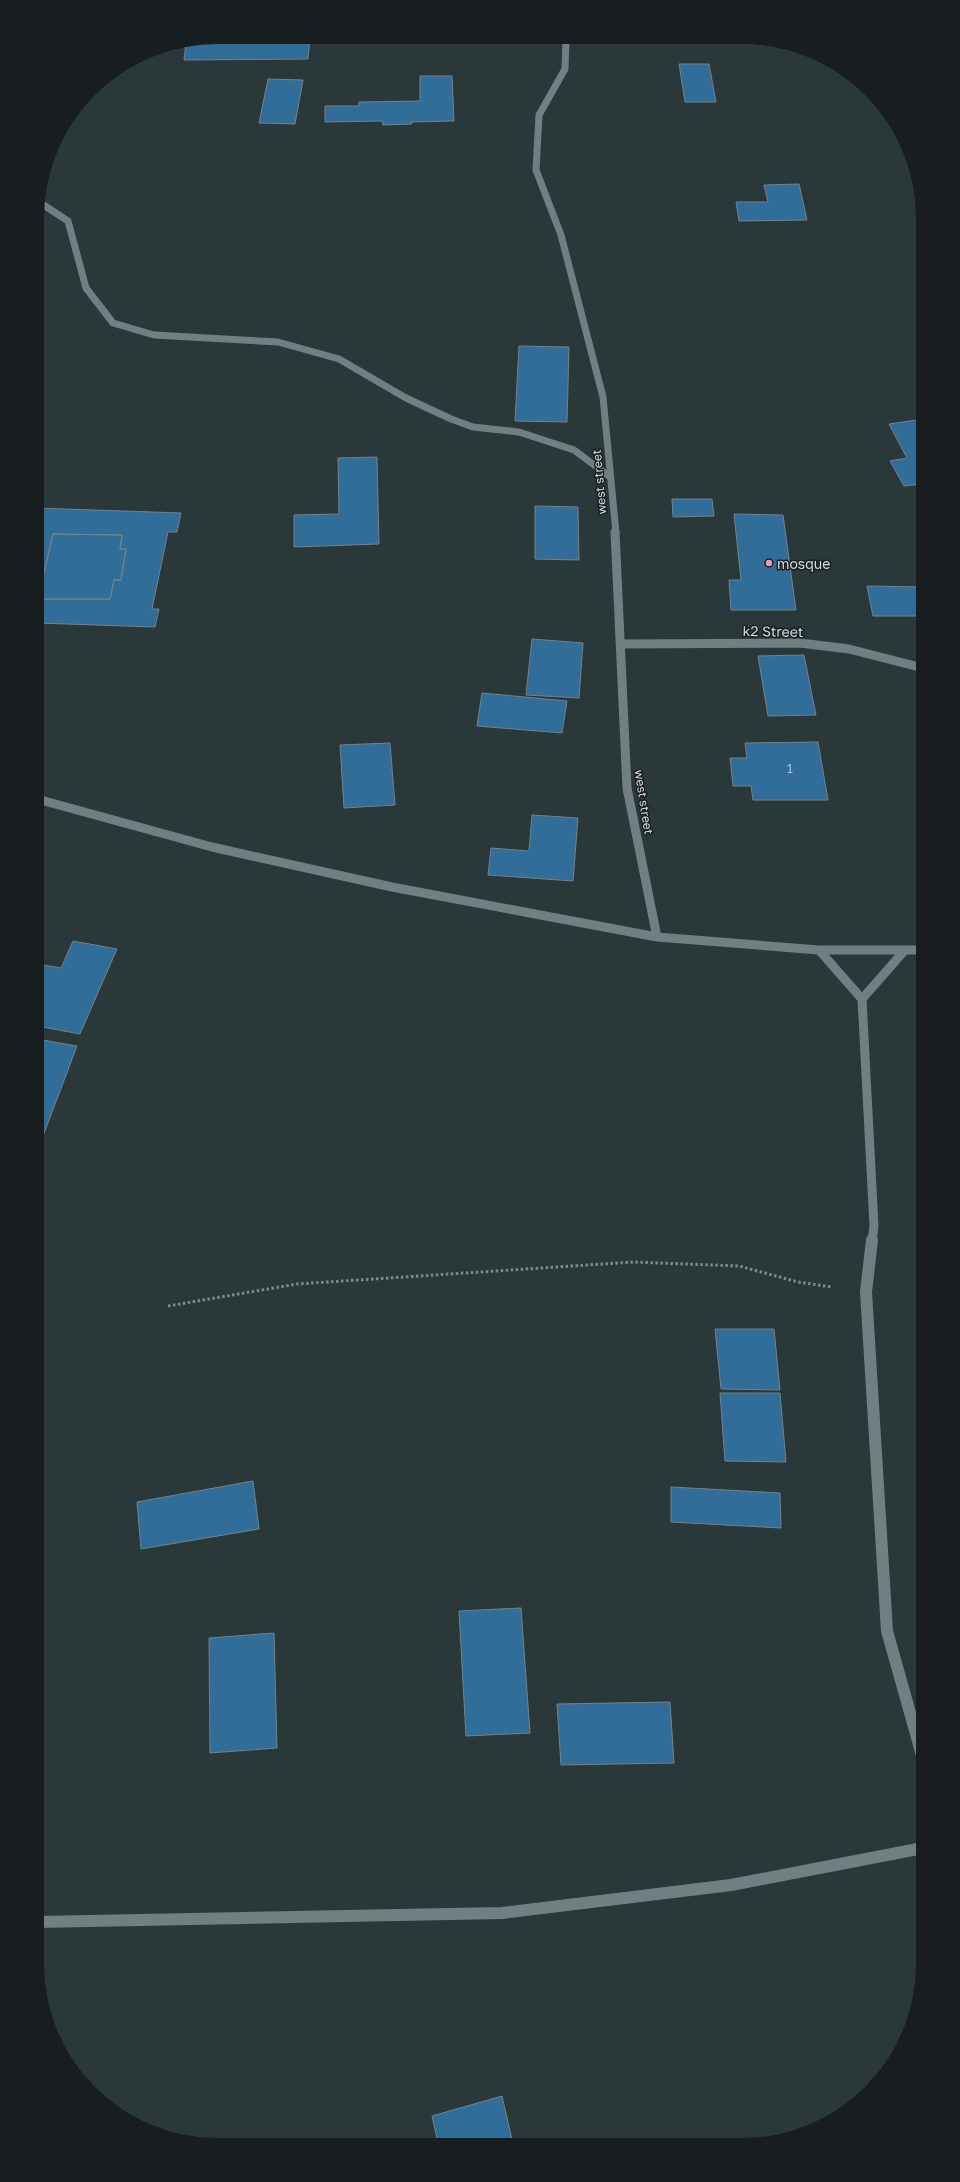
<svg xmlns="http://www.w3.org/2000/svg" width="960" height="2182" font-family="'Golos Text',sans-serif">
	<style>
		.building { fill: #306d99; stroke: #778189; fill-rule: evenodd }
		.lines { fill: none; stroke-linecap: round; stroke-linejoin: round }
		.path { stroke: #7e898b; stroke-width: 3; stroke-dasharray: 2.5 2.5; stroke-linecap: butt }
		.minor-far2 { stroke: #717f82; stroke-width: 7 }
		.minor-far1 { stroke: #717f82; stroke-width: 9 }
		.minor { stroke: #717f82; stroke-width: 12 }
		.poi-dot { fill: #f39aaa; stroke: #181e1f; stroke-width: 1.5 }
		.labels { text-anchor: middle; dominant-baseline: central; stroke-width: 3; stroke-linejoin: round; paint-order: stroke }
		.far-street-label { font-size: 12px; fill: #d5dddf; stroke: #181e1f }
		.number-label { font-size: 12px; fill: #acc1ce }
		.poi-label { font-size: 14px; fill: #d5dddf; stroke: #181e1f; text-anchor: start }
		.street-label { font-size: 14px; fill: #d5dddf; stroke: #181e1f }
	</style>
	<rect width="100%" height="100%" fill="#2b383a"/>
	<path class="building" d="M276 37 310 38 308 59 184 60 186 43 276 41Z
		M679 64H709L716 102H685Z
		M420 76H452L454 121 411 122 412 124 383 125 382 121 325 122V106H359V102L420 101Z
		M268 79 303 80 295 124 259 123Z
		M799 184 807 220 739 221 736 202H768L764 185Z
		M519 346 569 347 567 422 515 421Z
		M923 419V484L904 486 890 461 907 458 889 424Z
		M377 457 379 544 294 547V515L339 514 338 458Z
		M672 499H712L714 516 673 517Z
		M535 506 578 507 579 560 535 559Z
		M37 508 181 513 177 532H168L152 609H159L155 627 37 623ZM53 534 122 535 120 549H126L121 580H114L110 599H38Z
		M734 514 783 515 796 610H731L729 580H741Z
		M53 534 122 535 120 549H126L121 580H114L110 599H38Z
		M867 586 923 587V616H873Z
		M532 639 583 643 579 698 526 695Z
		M804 655 816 715 768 716 758 656Z
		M482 693 567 701 562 733 477 726Z
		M818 742 828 800H753L751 786H733L730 758H747L745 743Z
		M390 743 395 805 344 808 340 745Z
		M532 815 578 818 573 881 488 875 491 848 529 851Z
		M73 941 117 949 80 1034 37 1026V964L61 968Z
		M37 1039 77 1046 37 1152Z
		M715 1329H774L780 1390 721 1389Z
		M720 1393H780L786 1462 725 1461Z
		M253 1481 259 1529 141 1549 137 1502Z
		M671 1487 780 1493 781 1528 671 1522Z
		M521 1608 530 1733 466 1736 459 1611Z
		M274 1633 277 1748 210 1753 209 1638Z
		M670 1702 674 1763 561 1765 557 1704Z
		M502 2096 513 2144 438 2143 432 2116Z"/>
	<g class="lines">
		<path class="path" d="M168 1306 297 1284 633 1262 739 1266 798 1282 832 1287"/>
		<path class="minor-far2" d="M566 39 565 69 539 115 536 170 561 235 603 397 616 533
			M39 202 68 221 86 288 113 323 154 335 278 342 339 359 406 398 451 419 473 427 519 432 574 450 610 477"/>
		<path class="minor-far1" d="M615 532 627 788 657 937
			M620 644 800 643 849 649 923 668
			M37 799 212 847 392 887 657 937 819 950H923
			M819 950 862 999 874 1226 872 1241
			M862 999 905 950"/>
		<path class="minor" d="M872 1240 866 1292 887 1631 923 1759
			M37 1922 502 1913 731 1885 923 1848"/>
	</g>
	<circle class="poi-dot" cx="769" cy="563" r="4"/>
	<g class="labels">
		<g class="far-street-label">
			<text transform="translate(599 482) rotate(-95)">west street</text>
			<text transform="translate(644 802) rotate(81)">west street</text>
		</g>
		<g class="number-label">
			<text x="790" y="768">1</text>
		</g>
		<g class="poi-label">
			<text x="777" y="563">mosque</text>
		</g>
		<g class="street-label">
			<text transform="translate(773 631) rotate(1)">k2 Street</text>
		</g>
	</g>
	<path d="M0 0H960V2182H0ZM218 44H742A174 174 0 0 1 916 218V1964A174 174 0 0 1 742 2138H218A174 174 0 0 1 44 1964V218A174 174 0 0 1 218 44Z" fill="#181e1f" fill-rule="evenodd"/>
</svg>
